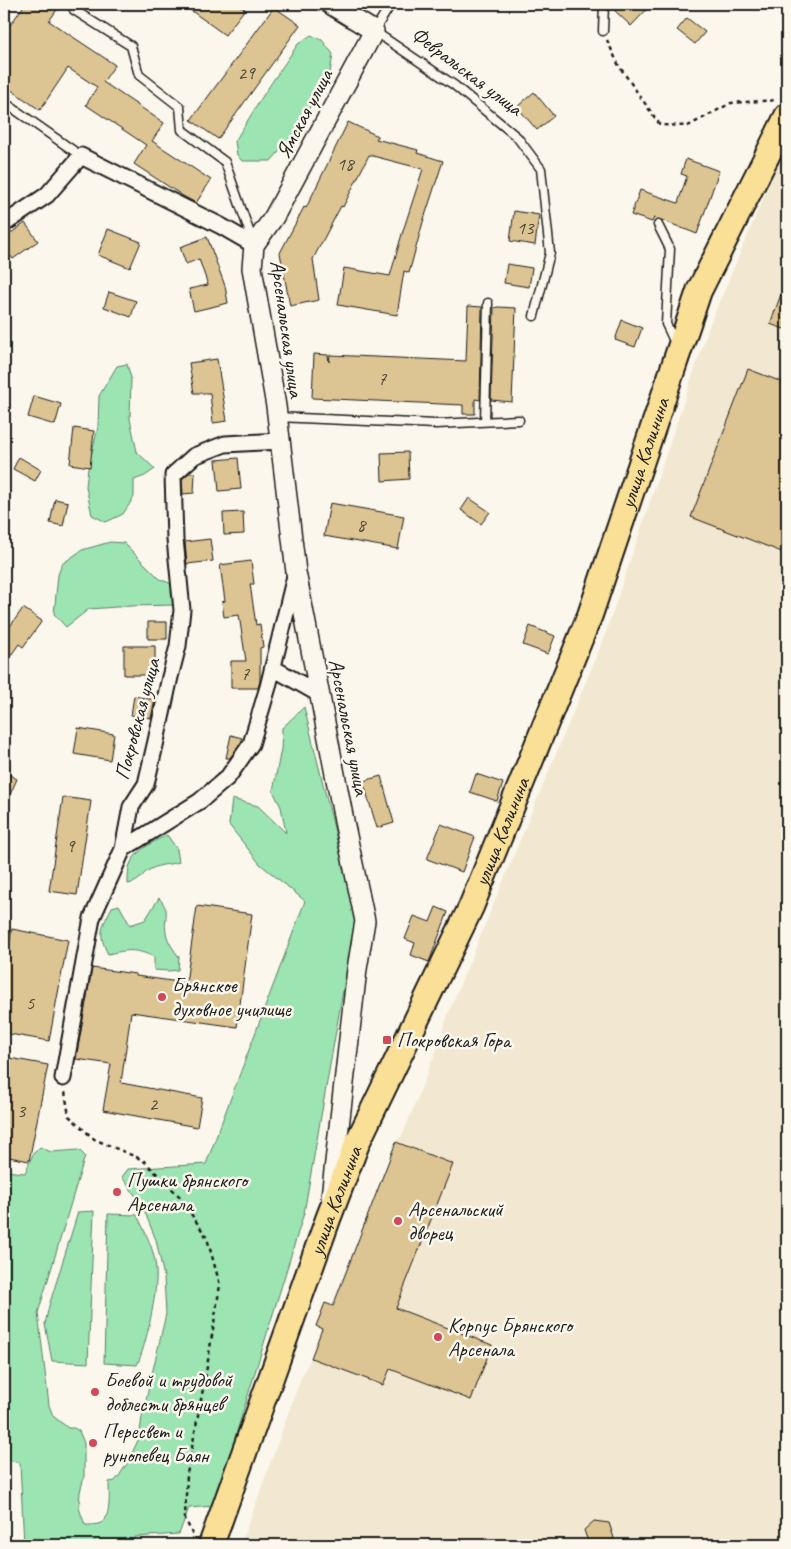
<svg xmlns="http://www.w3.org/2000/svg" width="791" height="1549" font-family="Caveat,sans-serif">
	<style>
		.built { fill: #f2e8d1 }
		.green { fill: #9ce4b2; stroke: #5c8067 }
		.building { fill: #ddc493; stroke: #1c1c1c }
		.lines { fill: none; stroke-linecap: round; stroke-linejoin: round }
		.service-casing { stroke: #1c1c1c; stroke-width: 11 }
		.minor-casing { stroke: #1c1c1c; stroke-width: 19 }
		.tertiary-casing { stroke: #1c1c1c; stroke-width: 22 }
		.primary-casing { stroke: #1c1c1c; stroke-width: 28 }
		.path { stroke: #1c1c1c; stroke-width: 2.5; stroke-dasharray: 4 4; stroke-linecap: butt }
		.service { stroke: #fbf7ec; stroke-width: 8 }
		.minor { stroke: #fbf7ec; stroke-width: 15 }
		.tertiary { stroke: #fbf7ec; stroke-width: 19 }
		.primary { stroke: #fadf96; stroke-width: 24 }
		.poi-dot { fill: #d1495b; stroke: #fbf7ec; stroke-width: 2 }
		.labels { text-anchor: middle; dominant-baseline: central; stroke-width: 5; stroke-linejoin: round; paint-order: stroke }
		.number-label { font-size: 19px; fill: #4c463a }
		.street-label { font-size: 21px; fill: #1c1c1c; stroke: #fbf7ec }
		.poi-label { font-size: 21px; fill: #1c1c1c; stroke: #fbf7ec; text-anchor: start }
	</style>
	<rect width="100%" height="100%" fill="#fbf7ec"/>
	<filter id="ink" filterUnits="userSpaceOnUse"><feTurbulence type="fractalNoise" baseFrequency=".02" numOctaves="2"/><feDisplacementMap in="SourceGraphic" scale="10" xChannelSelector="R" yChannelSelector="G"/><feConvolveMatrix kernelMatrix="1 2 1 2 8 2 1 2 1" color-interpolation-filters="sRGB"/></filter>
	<g filter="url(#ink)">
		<path class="built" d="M787 142V1545H252L242 1541 301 1378 311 1358 322 1329 316 1326 325 1303 333 1306 396 1142 403 1134 440 1041 448 1014 604 638 710 324Z"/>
		<path class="green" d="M311 35 322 40 333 54 330 73 320 87 307 113 291 138 271 161H242L237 155 235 141 264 94 298 44Z
			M127 364 131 378 130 419 137 452 155 469 145 476 134 480V497L123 514 106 522 92 515 86 487 88 468 98 427 99 396 117 366Z
			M110 542 124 543 160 579 176 586V605L131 606 89 609 66 627 54 614 58 575 62 564 82 550Z
			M304 707 356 917 304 1213 214 1506 189 1508 179 1534 135 1537 133 1545H24L20 1463 4 1459V1171L25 1173 33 1154 40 1147 51 1152 79 1150 85 1156 38 1313 49 1405 53 1416 68 1428H74L79 1431 84 1443V1477L80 1492 79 1508 85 1525C89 1525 94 1525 98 1524 112 1521 109 1494 109 1482L115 1481 119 1476 128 1462 139 1438 142 1417 166 1314 164 1277 156 1240 142 1205 122 1177 128 1169 206 1164 305 901 260 864 229 825 232 799 258 806 286 833 281 807 273 791 281 749 282 728Z
			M167 835 177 849 179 862C169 865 160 864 151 869 140 874 143 881 128 884 128 879 128 873 129 868 133 851 153 842 167 835Z
			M159 898C172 913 163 916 166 932 167 941 174 950 179 957L178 970 168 971 154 970V957C135 948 127 950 108 954 97 933 102 927 112 907L119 905 130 925 145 920Z
			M94 1211 88 1363 52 1361 45 1324 49 1306 78 1212Z
			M108 1214 137 1215C145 1232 155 1250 156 1270 158 1290 146 1347 137 1365L104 1363Z"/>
		<path class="building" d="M25 4H61L49 21 115 65 103 82 164 123 152 141 211 180 196 203 183 196 134 164 146 145 86 105 97 87 68 68 40 110 4 85V25L8 28Z
			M182 4H237L245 9 225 35Z
			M610 4H652L631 26 610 6Z
			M274 7 300 25 218 139 191 120Z
			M687 18 705 32 695 44 677 30Z
			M534 92 554 116 537 130 517 107Z
			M348 122 378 136 376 139 418 150 417 153 443 161 423 222 409 273 404 271 397 315 338 305 344 268 390 276 402 234 423 169 369 155 343 207 341 206 313 259 319 300 290 306 280 253 304 207 306 208Z
			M686 159 719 171 697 234 659 219 654 218 652 222 631 215 640 190 678 203 687 176 681 174Z
			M514 211 539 215 535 245 510 241Z
			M25 223 38 241 13 259 4 247V238Z
			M108 229 141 242 130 268 98 255Z
			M207 237 225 286 228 303 194 311 189 289 208 285 199 259 186 264 180 247Z
			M507 264 532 268 529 287 504 283Z
			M786 281H787V330L770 324Z
			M109 292 136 301 131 317 104 307Z
			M468 306 482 307 480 400 475 399V414H463V405L312 398 314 354 328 355 329 362 330 355 466 361Z
			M498 307 516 308 512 402 491 400 494 308Z
			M622 320 642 328 635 347 615 340Z
			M217 359 227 421 213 423 210 393H194L189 363Z
			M748 369 787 384V554L691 517Z
			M34 396 61 404 55 425 28 417Z
			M74 428 94 431 90 467 70 464Z
			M408 452 409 479 382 481 381 453Z
			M19 457 41 470 35 481 13 469Z
			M238 458 241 489 219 491 216 460Z
			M189 473H195L194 493 183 494 182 479Z
			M469 498 490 512 481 524 461 510Z
			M55 499 68 502 63 526 50 523Z
			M330 503 404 516 398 549 324 536Z
			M243 512 244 534 224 535 223 513Z
			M210 539 213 561 187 564 185 542Z
			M251 561 254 584H250L256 625 260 624 263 647 260 648V681L258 688H231V661H246L239 615 224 617 222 602 225 601 220 565Z
			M23 608 42 621 23 647 19 644 4 665V635Z
			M148 622H167V639H148Z
			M530 626 555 636 548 654 523 645Z
			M124 646H155V675H124Z
			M134 696 155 700 151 718 131 715Z
			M78 728 114 734 110 760 74 754Z
			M231 735 242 738V741L230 758H226Z
			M4 772 17 779 4 808Z
			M476 774 503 783 497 801 470 792Z
			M381 776 394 823 377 828 363 781Z
			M63 797 91 801 77 895 49 891Z
			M441 824 475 837 462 872 427 859Z
			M197 906 252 914 237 1027 131 1012 121 1083 202 1098 197 1127 103 1110 111 1064 76 1059 92 968 136 974V976L186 983Z
			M436 907 448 912 429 962 411 955 415 943 405 939 414 916 430 922Z
			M12 929 68 940 49 1041 4 1033V974Z
			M4 1057 48 1065 29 1161 4 1156Z
			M396 1142 453 1164 396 1308 492 1345 471 1400 390 1369 383 1385 311 1358 322 1329 316 1326 325 1303 333 1306Z
			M594 1521 609 1523 614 1538 608 1545H589L584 1530Z"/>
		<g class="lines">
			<g class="service-casing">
				<path id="service" d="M79 4 74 10 131 46 139 75 180 107 182 130 225 162 253 242
					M391 4 374 31 454 85 517 137 541 169 550 253 534 316
					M603 31 604 4
					M4 102 81 156
					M658 225 670 249 666 324 676 345
					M277 417 436 424 519 420
					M485 421 488 303"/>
			</g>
			<g class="minor-casing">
				<path id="minor" d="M4 224 47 195 81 156 221 226 254 245
					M273 668 319 694
					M123 849 200 801 228 777 251 744 268 687 295 576
					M63 1078 92 918 123 849 131 807 146 784 156 741 170 677 178 646 182 610 175 539 173 475 194 456 225 444 280 441"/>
			</g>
			<g class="tertiary-casing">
				<path id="tertiary" d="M330 4 374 31 274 217 254 245 252 268 276 406 296 572 345 826 365 921 357 969 331 1197"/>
			</g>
			<g class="primary-casing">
				<g id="primary">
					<path id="s1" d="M211 1545 328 1219 358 1141 471 907 590 615 699 291 787 116"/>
				</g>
			</g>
			<path class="path" d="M607 40 619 66 660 125 688 126 731 103 776 100
				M65 1092 69 1116 94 1139 143 1160 180 1197 207 1238 220 1285 206 1373 187 1474 185 1518 193 1536"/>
			<use href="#service" class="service"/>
			<use href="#minor" class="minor"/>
			<use href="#tertiary" class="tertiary"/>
			<use href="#primary" class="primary"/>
		</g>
	</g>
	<g class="poi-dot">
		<circle cx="162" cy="997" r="5"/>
		<rect x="382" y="1035" width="10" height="10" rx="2.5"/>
		<circle cx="117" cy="1192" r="5"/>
		<circle cx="398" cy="1221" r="5"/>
		<circle cx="438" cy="1337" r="5"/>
		<circle cx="95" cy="1392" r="5"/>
		<circle cx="93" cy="1443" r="5"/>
	</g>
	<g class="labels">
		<g class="number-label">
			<text x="246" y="73">29</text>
			<text x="345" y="164">18</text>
			<text x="525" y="228">13</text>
			<text x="382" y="379">7</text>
			<text x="361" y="525">8</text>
			<text x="245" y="674">7</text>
			<text x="70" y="846">9</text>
			<text x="30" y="1003">5</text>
			<text x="153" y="1104">2</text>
			<text x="21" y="1111">3</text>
		</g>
		<g class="street-label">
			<text transform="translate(467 71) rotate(37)">Февральская улица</text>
			<text transform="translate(304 114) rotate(-62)">Ямская улица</text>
			<text transform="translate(287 329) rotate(82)">Арсенальская улица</text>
			<text stroke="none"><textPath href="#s1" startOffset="1176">улица Калинина</textPath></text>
			<text transform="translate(137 719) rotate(-75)">Покровская улица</text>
			<text transform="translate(349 727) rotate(79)">Арсенальская улица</text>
			<text stroke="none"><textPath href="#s1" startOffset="771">улица Калинина</textPath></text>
			<text stroke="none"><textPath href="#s1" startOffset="366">улица Калинина</textPath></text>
		</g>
		<g class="poi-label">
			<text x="172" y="985">Брянское<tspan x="172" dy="24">духовное училище</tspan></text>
			<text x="397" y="1040">Покровская Гора</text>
			<text x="127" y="1180">Пушки брянского<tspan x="127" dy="24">Арсенала</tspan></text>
			<text x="408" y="1209">Арсенальский<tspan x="408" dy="24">дворец</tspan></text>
			<text x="448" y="1325">Корпус Брянского<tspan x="448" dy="24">Арсенала</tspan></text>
			<text x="105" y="1380">Боевой и трудовой<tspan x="105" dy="24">доблести брянцев</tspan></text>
			<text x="103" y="1431">Пересвет и<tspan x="103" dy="24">рунопевец Баян</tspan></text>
		</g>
	</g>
	<rect width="791" height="1549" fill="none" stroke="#fbf7ec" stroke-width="20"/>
	<rect x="10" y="10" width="771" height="1529" fill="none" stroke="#1c1c1c" stroke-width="2" filter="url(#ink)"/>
</svg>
